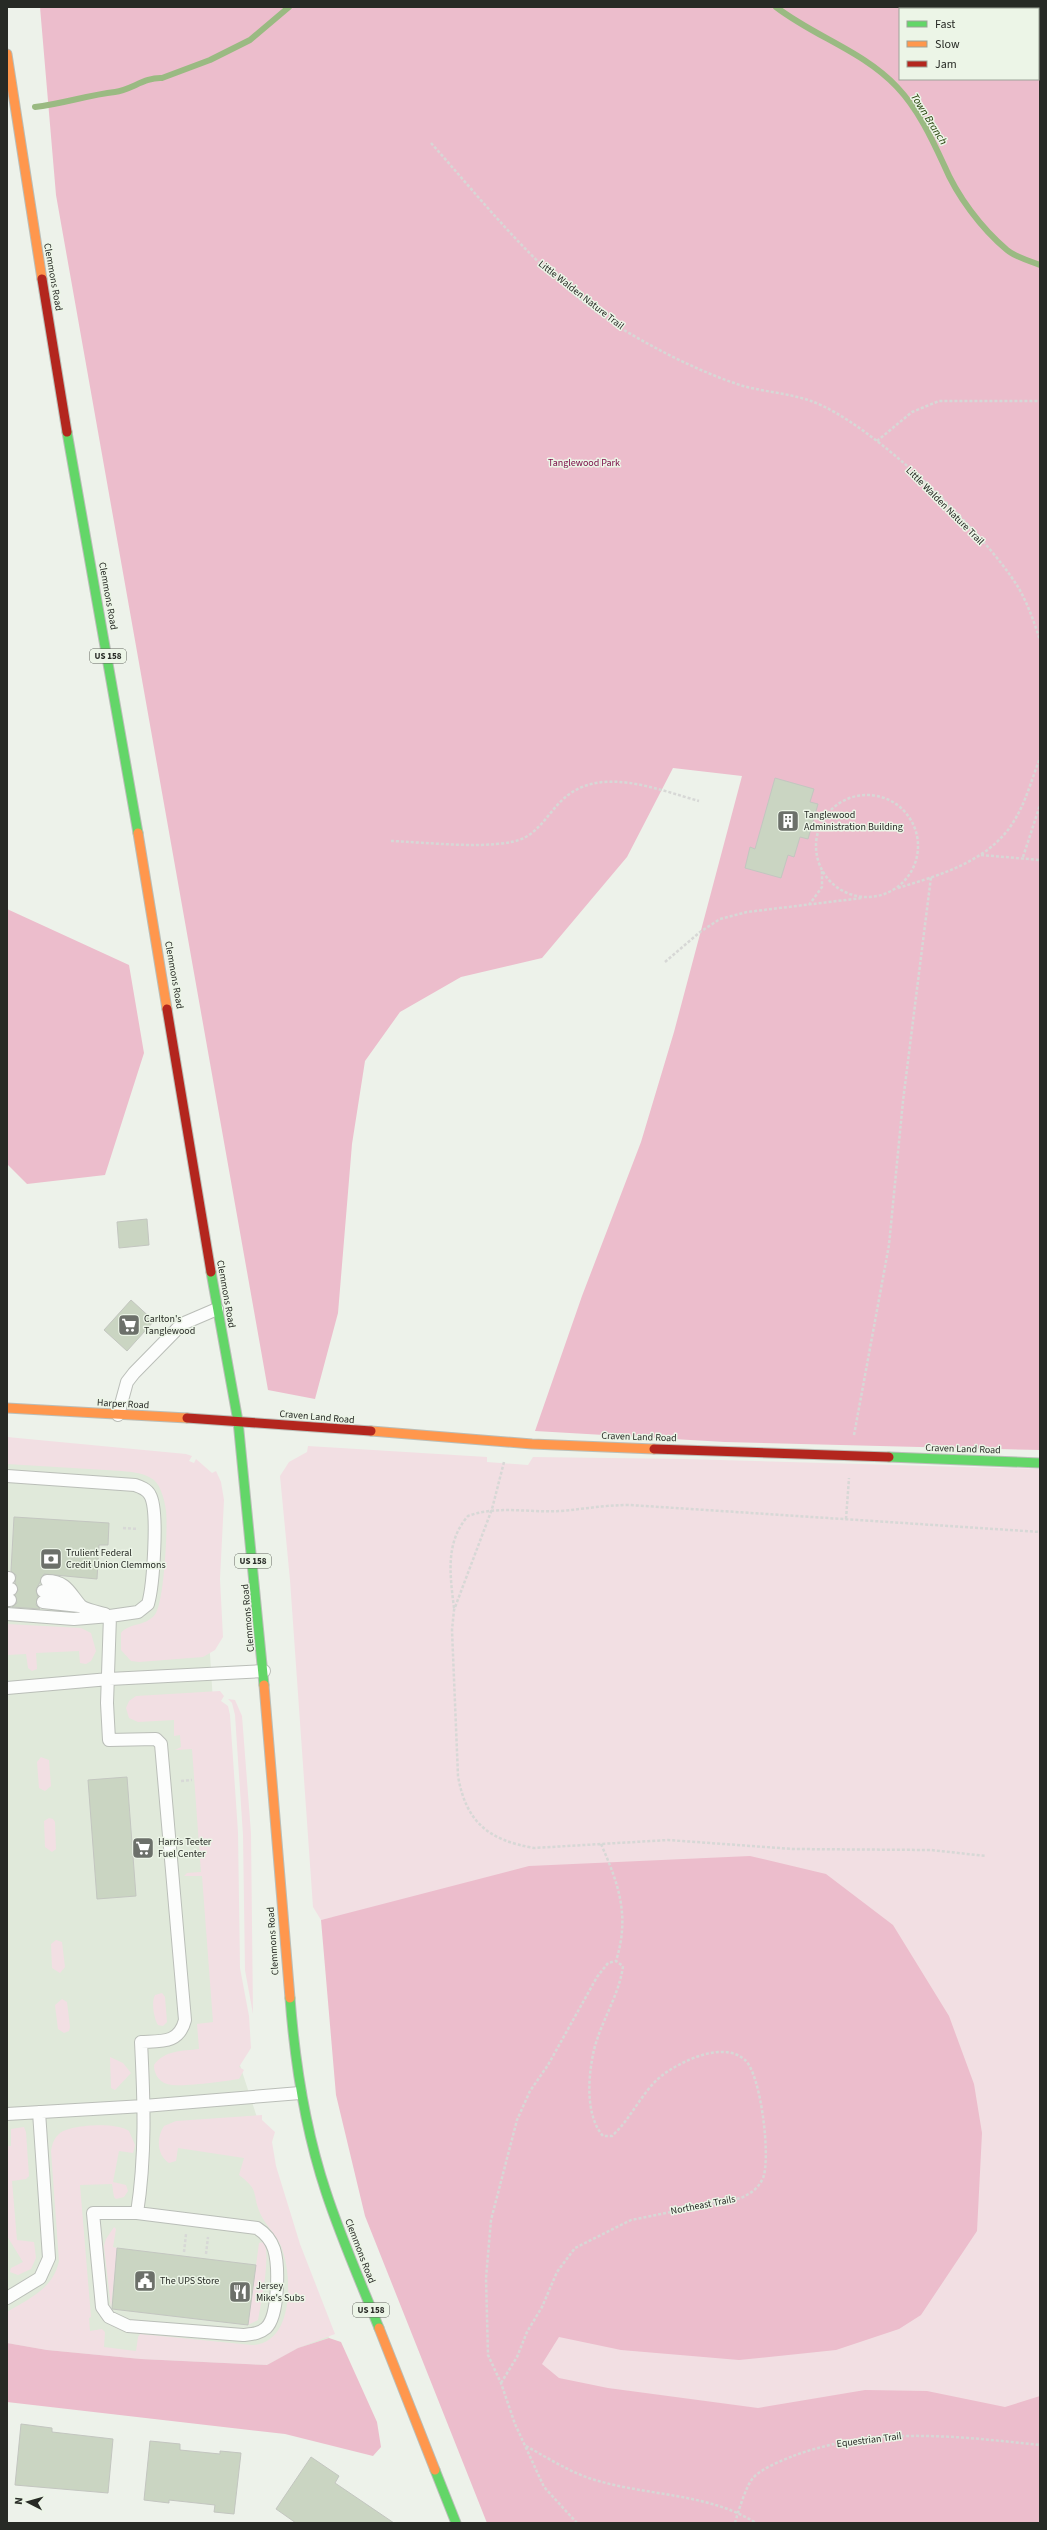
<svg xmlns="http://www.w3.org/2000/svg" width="1047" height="2530" font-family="'Source Sans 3',sans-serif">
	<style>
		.built { fill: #e0e9da }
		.green { fill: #f2dfe3 }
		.forest { fill: #ecbdcc; fill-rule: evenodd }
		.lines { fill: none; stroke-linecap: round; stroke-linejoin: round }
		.stream { stroke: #9aba82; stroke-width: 6 }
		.building { fill: #cad5c2; stroke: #c3c6c0 }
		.lane-casing { stroke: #babeb8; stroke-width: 14 }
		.fast-casing { stroke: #babeb8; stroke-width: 11 }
		.slow-casing { stroke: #babeb8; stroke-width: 11 }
		.jam-casing { stroke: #babeb8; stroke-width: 11 }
		.path { stroke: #d7d8d6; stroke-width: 2.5; stroke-dasharray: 3 2; stroke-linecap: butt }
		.lane { stroke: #fcfdfc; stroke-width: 12 }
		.fast { stroke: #63d668; stroke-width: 9 }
		.slow { stroke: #ff974d; stroke-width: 9 }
		.jam { stroke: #b3261e; stroke-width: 9 }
		.labels { text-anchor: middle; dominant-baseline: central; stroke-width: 3; stroke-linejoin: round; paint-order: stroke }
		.shield { fill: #ecf5e7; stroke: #62675f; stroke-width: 1 }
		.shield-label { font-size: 9px; font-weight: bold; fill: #272a25 }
		.street-label { font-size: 10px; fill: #272a25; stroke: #ecf5e7 }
		.park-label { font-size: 10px; fill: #780944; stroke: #ecf5e7 }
		.poi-label { font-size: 10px; fill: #272a25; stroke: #ecf5e7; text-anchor: start }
		.water-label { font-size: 11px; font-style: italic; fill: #1d3900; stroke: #ecf5e7 }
	</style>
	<rect width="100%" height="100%" fill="#edf2ea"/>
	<path class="built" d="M7 1445 199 1480 235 2050 329 2338 298 2348 267 2365 7 2343Z"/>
	<path class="green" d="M7 1437 186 1454 192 1456 189 1461 194 1463 196 1459 212 1473 216 1471 221 1482 224 1500 220 1579 223 1637 215 1650 203 1657 139 1662 131 1661 121 1650V1633C130 1622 147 1627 156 1613 164 1599 168 1529 166 1511 165 1502 161 1486 154 1480 145 1473 132 1472 122 1471L7 1464Z
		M308 1446 487 1457V1462L528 1465 533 1457 684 1459 1040 1469V2523H504L333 1917 321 1920 313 1907 290 1580 280 1476 289 1462 307 1452Z
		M7 1624 81 1628 91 1633 96 1651 91 1661 86 1664 80 1663 79 1651 36 1653 37 1669 32 1671 28 1668 26 1654 7 1655Z
		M220 1691 224 1696 221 1701 228 1706 230 1715 238 1832 240 1968 249 2016 251 2048 239 2067 244 2070 239 2079C224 2081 180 2088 167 2084 158 2081 154 2073 154 2065 165 2050 182 2051 199 2049L197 2024 213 2022 202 1876H184L187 1873 201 1872 192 1749 175 1750 181 1747 180 1735 174 1736V1720L138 1722 129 1718 126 1708 129 1701 136 1696Z
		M228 1699 235 1700 242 1716 251 1833 253 2014 245 1970 243 1835 235 1715 232 1703Z
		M41 1757 49 1760 51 1786 45 1791 39 1788 37 1762Z
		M49 1818 53 1819 55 1822 56 1849 52 1852 45 1847 44 1821Z
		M56 1940 62 1942 65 1967 60 1973 52 1968 51 1944Z
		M162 1993 165 1997 167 2022 163 2026 158 2025C154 2019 151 2002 155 1995Z
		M62 1999 67 2002 70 2027 69 2031 64 2033 58 2029 55 2005Z
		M110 2057 123 2063 131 2073 115 2090 111 2088Z
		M262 2115V2120L275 2132 272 2142 276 2166 300 2244 335 2334 298 2348 267 2365 141 2359 47 2350 7 2343V2312C30 2298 53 2289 59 2261L51 2151C52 2145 54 2138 59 2134 69 2124 118 2122 129 2131L135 2145 133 2153 119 2151 113 2182 126 2185 128 2191 124 2197 116 2199 114 2197 112 2184 80 2185 91 2317 89 2318 90 2331 102 2329 105 2332 104 2347 136 2351 138 2337 140 2334 252 2345C294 2344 293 2275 281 2246 276 2234 265 2225 260 2213 251 2192 261 2192 239 2175L244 2158 178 2148 176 2161 169 2163C157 2155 156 2138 164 2126L176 2121Z
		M24 2127 26 2132 29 2176 26 2179 12 2181 17 2240 34 2242 36 2258 31 2269 18 2275 10 2272 11 2268 23 2262 7 2236V2146H11V2129Z
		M114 2227 116 2229 113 2247 117 2248 111 2308 104 2246 106 2239Z
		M264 2242C271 2256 261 2303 258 2320L248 2325 259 2243Z"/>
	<path class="forest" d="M40 7H1040V1450L725 1442 535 1431 582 1296 641 1142 674 1032 742 776 673 768 627 857 542 958 461 977 400 1012 365 1061 352 1144 338 1313 315 1399 268 1390 56 195ZM900 9H1038V79H900Z
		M7 909 129 965 144 1053 105 1175 27 1184 7 1164Z
		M750 1856 826 1874 893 1925 949 2016 974 2084 982 2133 977 2231 921 2315 899 2329 836 2350 739 2360 621 2350 559 2337 542 2364 559 2378 608 2388 758 2408 865 2390 927 2391 1005 2407 1040 2396V2523H487L365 2216 336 2095 321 1920 529 1866Z
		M329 2338 341 2342 377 2422 381 2447 373 2456 285 2434 7 2402V2343L47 2350 141 2359 267 2365 298 2348Z"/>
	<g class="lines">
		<path class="stream" d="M776 7C815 37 863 51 897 87 918 109 932 139 944 165 957 196 981 228 1007 250 1015 257 1030 261 1040 265
			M35 107C62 104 88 95 115 92 131 90 145 77 162 78L210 60 250 40 289 7"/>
	</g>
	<path class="building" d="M775 778 814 789 810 802 818 804 808 839 800 837 794 857 788 855 781 878 745 868 750 847 755 849Z
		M147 1219 149 1245 119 1248 117 1222Z
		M131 1300 154 1321 127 1351 104 1330Z
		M14 1517 109 1523 108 1545H99L97 1579 44 1574 36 1590 38 1597 36 1605 40 1609 12 1607 17 1603 15 1595 18 1590 15 1583 16 1575 11 1571Z
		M127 1777 136 1896 97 1899 88 1780Z
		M117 2248 256 2265 248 2325 112 2309Z
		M21 2424 52 2428V2432L113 2439 108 2493 15 2485Z
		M150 2441 180 2444V2450L220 2454V2451L241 2453 234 2514 214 2512 215 2505 169 2500V2503L144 2500Z
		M311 2457 339 2476 335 2483 394 2523H296L276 2509Z"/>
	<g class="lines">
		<g class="lane-casing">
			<path id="lane" d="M118 1415 127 1382 134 1373 182 1324 217 1309
				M7 1476 135 1485C141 1487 147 1489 150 1495 159 1510 153 1587 148 1604L138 1612 110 1616 107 1703 109 1740 156 1739 161 1744 185 2020C179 2044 161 2041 141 2042 144 2100 146 2156 137 2213H93L102 2307 109 2317 128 2326 243 2335C252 2334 259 2334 266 2328 279 2316 279 2265 274 2249 271 2240 265 2233 257 2228L137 2213
				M7 1578H9
				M47 1581C67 1581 70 1594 81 1606 86 1610 98 1612 105 1614
				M7 1588 11 1589
				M43 1591 60 1592 70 1599
				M7 1600H10
				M43 1602 79 1606
				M7 1614 74 1619 110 1616
				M7 1688 109 1679 264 1671
				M7 2114 144 2106 300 2093
				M7 2298 40 2278 49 2258 39 2112"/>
		</g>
		<g class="fast-casing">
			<path id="fast" d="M67 432 138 833
				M211 1272 238 1421 264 1685
				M889 1457 1040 1463
				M290 1998C295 2064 305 2129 326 2192 341 2238 361 2283 379 2328
				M435 2470 456 2523"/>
		</g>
		<g class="slow-casing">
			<path id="slow" d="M7 54 42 279
				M138 833 167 1009
				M7 1408 187 1418
				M371 1431 532 1444 654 1449
				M264 1685 290 1998
				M379 2328 435 2470"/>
		</g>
		<g class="jam-casing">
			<path id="jam" d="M42 279 67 432
				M167 1009 211 1272
				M187 1418 371 1431
				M654 1449 889 1457"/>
		</g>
		<path class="path" d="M431 143C489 208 544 280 619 327 657 350 698 371 740 385 763 392 789 393 811 401 871 422 985 533 1018 587 1028 604 1034 622 1040 640
			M877 441 912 412 939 401H1040
			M816 846a51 51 0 1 1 102 0a51 51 0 1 1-102 0Z
			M391 841C424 842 496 851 524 838 542 829 552 807 568 795 605 767 659 790 699 801
			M981 855 1040 860
			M1023 857 1040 805
			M898 888C940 875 990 861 1014 821 1026 802 1032 778 1040 758
			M809 905 822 887V871
			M665 962 700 932 720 919 747 912 862 898
			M854 1435 889 1245 903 1101 931 877
			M504 1462 492 1509 454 1610 452 1630 458 1776C466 1822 488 1840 534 1848L668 1840 793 1849 931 1850 986 1856
			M846 1519 849 1478
			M123 1528 138 1529
			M454 1608C450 1575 445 1542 468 1516 498 1505 529 1513 560 1511 585 1509 604 1505 630 1505L1040 1532
			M181 1781 192 1780
			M601 1844C619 1885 630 1916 616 1961
			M184 2252 186 2234
			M206 2254 208 2237
			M501 2383 517 2357 527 2332 542 2307 557 2272 575 2248 631 2220 741 2198C751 2193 758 2189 763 2178 771 2158 761 2074 745 2060 725 2042 689 2058 670 2070 644 2085 634 2116 612 2136H603C585 2115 588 2076 594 2050 601 2021 619 1996 623 1966L616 1961 608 1963 597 1977 548 2065 530 2091 517 2120 491 2220 486 2278 488 2355 501 2383 515 2424 544 2487 577 2523
			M526 2446C548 2458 571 2473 595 2480 648 2496 709 2493 756 2523
			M735 2523C738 2512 746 2486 753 2478 762 2468 781 2461 793 2456 874 2426 956 2436 1040 2445"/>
		<use href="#lane" class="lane"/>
		<use href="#fast" class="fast"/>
		<use href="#slow" class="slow"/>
		<use href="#jam" class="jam"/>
	</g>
	<defs>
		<g id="building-square" transform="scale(1.15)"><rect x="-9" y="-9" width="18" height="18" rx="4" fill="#6c706a" stroke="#ecf5e7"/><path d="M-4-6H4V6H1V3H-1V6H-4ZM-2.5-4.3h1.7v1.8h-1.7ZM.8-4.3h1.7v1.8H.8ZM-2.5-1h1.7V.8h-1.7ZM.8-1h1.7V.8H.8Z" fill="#fff"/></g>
		<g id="supermarket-square" transform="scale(1.15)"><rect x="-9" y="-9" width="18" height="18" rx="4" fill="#6c706a" stroke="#ecf5e7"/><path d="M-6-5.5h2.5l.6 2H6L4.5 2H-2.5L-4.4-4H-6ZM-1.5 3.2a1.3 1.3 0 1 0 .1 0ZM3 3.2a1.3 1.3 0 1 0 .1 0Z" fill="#fff"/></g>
		<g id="bank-square" transform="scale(1.15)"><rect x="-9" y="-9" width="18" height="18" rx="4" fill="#6c706a" stroke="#ecf5e7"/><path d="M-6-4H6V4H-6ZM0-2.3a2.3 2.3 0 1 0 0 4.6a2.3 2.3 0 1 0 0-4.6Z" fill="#fff"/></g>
		<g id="civic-square" transform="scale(1.15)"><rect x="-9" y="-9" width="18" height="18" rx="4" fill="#6c706a" stroke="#ecf5e7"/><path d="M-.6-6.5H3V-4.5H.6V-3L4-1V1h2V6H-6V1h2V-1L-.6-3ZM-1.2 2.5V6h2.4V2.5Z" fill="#fff"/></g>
		<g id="restaurant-square" transform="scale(1.15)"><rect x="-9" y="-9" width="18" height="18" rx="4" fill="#6c706a" stroke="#ecf5e7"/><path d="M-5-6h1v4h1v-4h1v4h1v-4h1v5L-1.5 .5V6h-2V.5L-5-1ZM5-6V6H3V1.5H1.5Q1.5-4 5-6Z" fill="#fff"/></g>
	</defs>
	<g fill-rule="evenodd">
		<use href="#building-square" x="788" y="821"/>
		<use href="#supermarket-square" x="129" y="1325"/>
		<use href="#bank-square" x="51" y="1559"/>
		<use href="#supermarket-square" x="143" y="1848"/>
		<use href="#civic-square" x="145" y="2281"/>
		<use href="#restaurant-square" x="240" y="2292"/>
	</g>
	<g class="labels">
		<g class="shield">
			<rect x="90" y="649" width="36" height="14" rx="3"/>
			<rect x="235" y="1554" width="36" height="14" rx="3"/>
			<rect x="353" y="2303" width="36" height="14" rx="3"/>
		</g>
		<g class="shield-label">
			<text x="108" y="656">US 158</text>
			<text x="253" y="1561">US 158</text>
			<text x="371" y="2310">US 158</text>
		</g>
		<g class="street-label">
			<text transform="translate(53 277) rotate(80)">Clemmons Road</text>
			<text transform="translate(581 295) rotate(38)">Little Walden Nature Trail</text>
			<text transform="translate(945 506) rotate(45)">Little Walden Nature Trail</text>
			<text transform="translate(108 596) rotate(80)">Clemmons Road</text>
			<text transform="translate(174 975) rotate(80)">Clemmons Road</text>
			<text transform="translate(226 1294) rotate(80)">Clemmons Road</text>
			<text transform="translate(123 1404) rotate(3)">Harper Road</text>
			<text transform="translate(317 1417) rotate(5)">Craven Land Road</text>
			<text transform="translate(639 1437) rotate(2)">Craven Land Road</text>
			<text transform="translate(963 1449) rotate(2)">Craven Land Road</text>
			<text transform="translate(248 1618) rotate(-95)">Clemmons Road</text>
			<text transform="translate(273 1941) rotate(-94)">Clemmons Road</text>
			<text transform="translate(703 2205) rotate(-11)">Northeast Trails</text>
			<text transform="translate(360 2251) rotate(69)">Clemmons Road</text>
			<text transform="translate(869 2440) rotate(-7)">Equestrian Trail</text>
		</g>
		<g class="park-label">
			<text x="584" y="463">Tanglewood Park</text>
		</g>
		<g class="poi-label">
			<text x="804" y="815">Tanglewood<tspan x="804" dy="12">Administration Building</tspan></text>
			<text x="144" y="1319">Carlton's<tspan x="144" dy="12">Tanglewood</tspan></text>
			<text x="66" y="1553">Trulient Federal<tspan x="66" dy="12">Credit Union Clemmons</tspan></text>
			<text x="158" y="1842">Harris Teeter<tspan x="158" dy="12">Fuel Center</tspan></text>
			<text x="160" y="2281">The UPS Store</text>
			<text x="256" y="2286">Jersey<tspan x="256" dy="12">Mike's Subs</tspan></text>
		</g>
		<g class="water-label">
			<text transform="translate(929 119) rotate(58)">Town Branch</text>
		</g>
	</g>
	<rect width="1047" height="2530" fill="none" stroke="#272a25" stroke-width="16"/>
	<rect x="899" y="8" width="140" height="72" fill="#ecf5e7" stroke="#9da499"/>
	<rect x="907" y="21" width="20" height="6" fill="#63d668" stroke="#9da499"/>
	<text x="935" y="28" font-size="12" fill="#272a25">Fast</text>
	<rect x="907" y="41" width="20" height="6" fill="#ff974d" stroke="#9da499"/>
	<text x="935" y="48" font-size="12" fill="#272a25">Slow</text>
	<rect x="907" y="61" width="20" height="6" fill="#b3261e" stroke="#9da499"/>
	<text x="935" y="68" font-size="12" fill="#272a25">Jam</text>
	<g transform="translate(28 2502) rotate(276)" stroke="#ecf5e7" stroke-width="3" paint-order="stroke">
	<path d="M0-3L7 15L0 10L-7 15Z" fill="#272a25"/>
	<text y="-6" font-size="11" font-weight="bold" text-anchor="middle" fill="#272a25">N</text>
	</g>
</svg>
